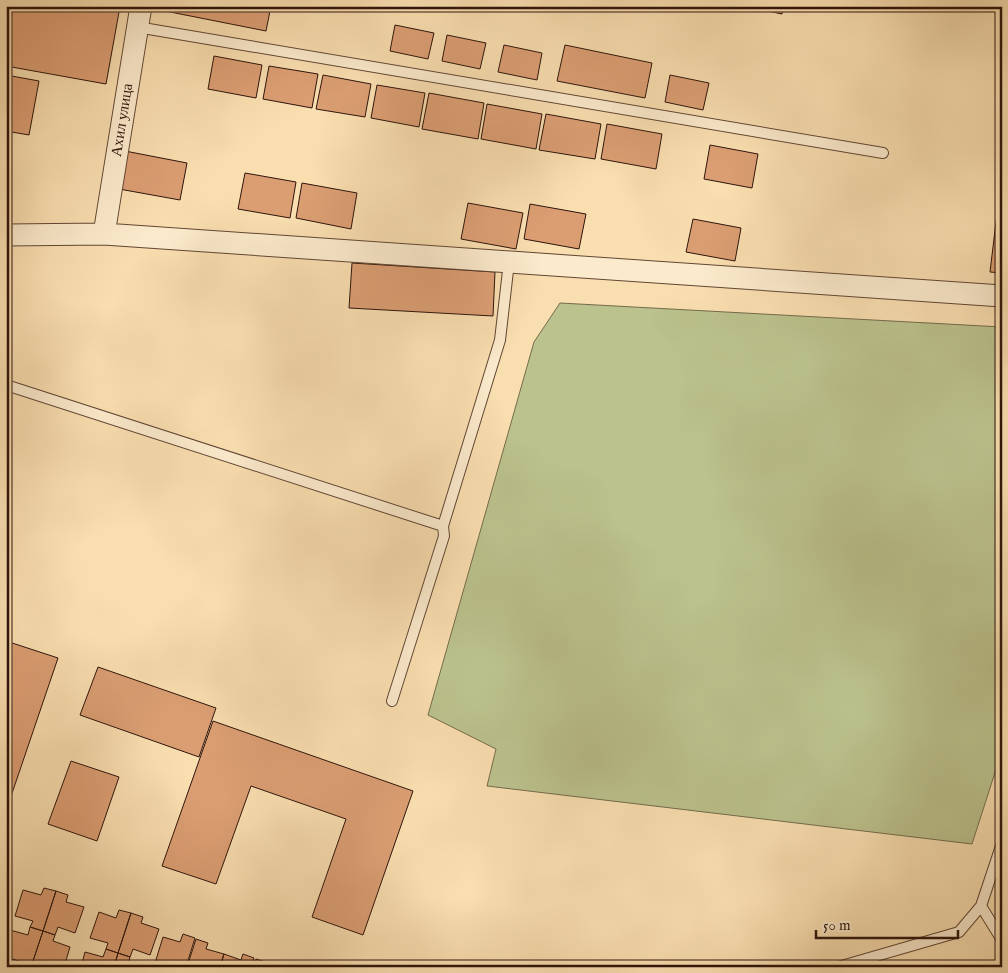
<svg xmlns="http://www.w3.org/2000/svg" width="1008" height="973" font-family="'IM FELL English',serif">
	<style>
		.green { fill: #bbc28d; stroke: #746b4c }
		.building { fill: #db9e73; stroke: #2e140b }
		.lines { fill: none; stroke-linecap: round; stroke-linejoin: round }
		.service-casing { stroke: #614634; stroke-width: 12 }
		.minor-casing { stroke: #614634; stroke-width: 23 }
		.service { stroke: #fbeacc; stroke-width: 10 }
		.minor { stroke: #fbeacc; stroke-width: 21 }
		.labels { text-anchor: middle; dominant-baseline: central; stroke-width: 4; stroke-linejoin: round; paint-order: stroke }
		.street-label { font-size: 15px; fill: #2e140b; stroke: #fbeacc }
	</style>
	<rect width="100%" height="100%" fill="#f9deb0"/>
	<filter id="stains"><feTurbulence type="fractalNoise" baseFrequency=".004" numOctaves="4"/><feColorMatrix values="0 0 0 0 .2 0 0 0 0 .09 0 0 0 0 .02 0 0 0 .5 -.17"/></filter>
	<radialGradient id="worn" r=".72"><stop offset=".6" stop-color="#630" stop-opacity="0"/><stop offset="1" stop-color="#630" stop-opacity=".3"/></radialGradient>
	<path class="green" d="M560 303 1002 327V740L999 760 972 844 487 786 496 749 428 715 534 342Z"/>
	<path class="building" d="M13 6H87L119 12 106 84 6 66V45Z
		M155 6H271L266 31 155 9Z
		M744 6H784L782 14Z
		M395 25 434 33 428 59 390 51Z
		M447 35 486 43 480 69 442 61Z
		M504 45 542 53 537 80 498 72Z
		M565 45 652 63 645 98 557 81Z
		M214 56 262 65 256 98 208 89Z
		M269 66 318 74 312 108 263 99Z
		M6 75 39 81 29 135 6 131Z
		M323 75 371 84 365 117 316 109Z
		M670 75 709 83 703 110 665 102Z
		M377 85 425 93 419 127 371 118Z
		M429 93 484 103 478 139 422 129Z
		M487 104 542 114 536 149 481 139Z
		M546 114 601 124 595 159 539 150Z
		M607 124 662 134 656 169 601 159Z
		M710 145 758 154 752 188 704 179Z
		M125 151 187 163 180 200 119 189Z
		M1002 172V273L990 272Z
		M245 173 296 182 290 218 238 209Z
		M302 183 357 193 351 229 296 218Z
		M468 203 523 213 516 249 461 239Z
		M530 204 586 214 579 249 524 239Z
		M693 219 741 228 735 261 686 252Z
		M352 263 495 272 493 316 349 308Z
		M6 641 58 658 6 811Z
		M98 667 216 708 199 757 80 715Z
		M213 721 413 791 363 935 312 917 346 819 251 786 216 884 162 866Z
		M71 761 119 777 97 841 48 824Z
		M44 888 56 891 43 931 30 927 33 921 15 916 23 890 41 895Z
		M56 891 68 895 66 902 84 907 75 933 58 927 55 935 43 931Z
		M119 910 131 913 118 953 106 949 108 943 90 938 99 912 116 918Z
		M131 913 143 917 141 923 159 929 150 955 133 949 130 957 118 953Z
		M30 927 43 931 31 967H18L19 961 6 957V943L10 930 28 935Z
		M43 931 55 935 53 941 70 947 64 967H31Z
		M183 934 195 938 186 967H168L155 963 163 937 180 942Z
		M196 939 208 943 206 949 224 954 220 967H187Z
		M106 949 118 953 114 967H81L85 952 103 957Z
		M118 953 130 957 128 964 138 967H114Z
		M224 954 241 960 243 954 254 958 251 967H220Z
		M256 959 269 963 267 967H254Z"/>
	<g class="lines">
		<g class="service-casing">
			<path id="service" d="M137 27 883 153
				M6 385 443 526
				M392 701 444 536 443 526 500 340 509 262
				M1002 843 981 906 1002 940
				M838 967 959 932 981 906"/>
		</g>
		<g class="minor-casing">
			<path id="minor" d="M104 234 141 6
				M6 235 104 234 1002 296"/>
		</g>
		<use href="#service" class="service"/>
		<use href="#minor" class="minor"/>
	</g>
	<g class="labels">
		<g class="street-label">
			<text transform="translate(122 120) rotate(-81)">Ахил улица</text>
		</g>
	</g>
	<rect width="1008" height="973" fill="none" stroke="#f9deb0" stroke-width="25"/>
	<rect x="8" y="8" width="993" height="958" fill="none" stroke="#2e140b" stroke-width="2.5"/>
	<rect x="12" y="12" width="983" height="948" fill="none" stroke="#2e140b"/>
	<path d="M816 930v8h142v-8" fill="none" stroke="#2e140b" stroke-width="2.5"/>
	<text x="823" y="930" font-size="15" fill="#2e140b" stroke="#fbeacc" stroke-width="4" paint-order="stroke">50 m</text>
	<rect width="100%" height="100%" filter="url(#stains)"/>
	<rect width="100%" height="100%" fill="url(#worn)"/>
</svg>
